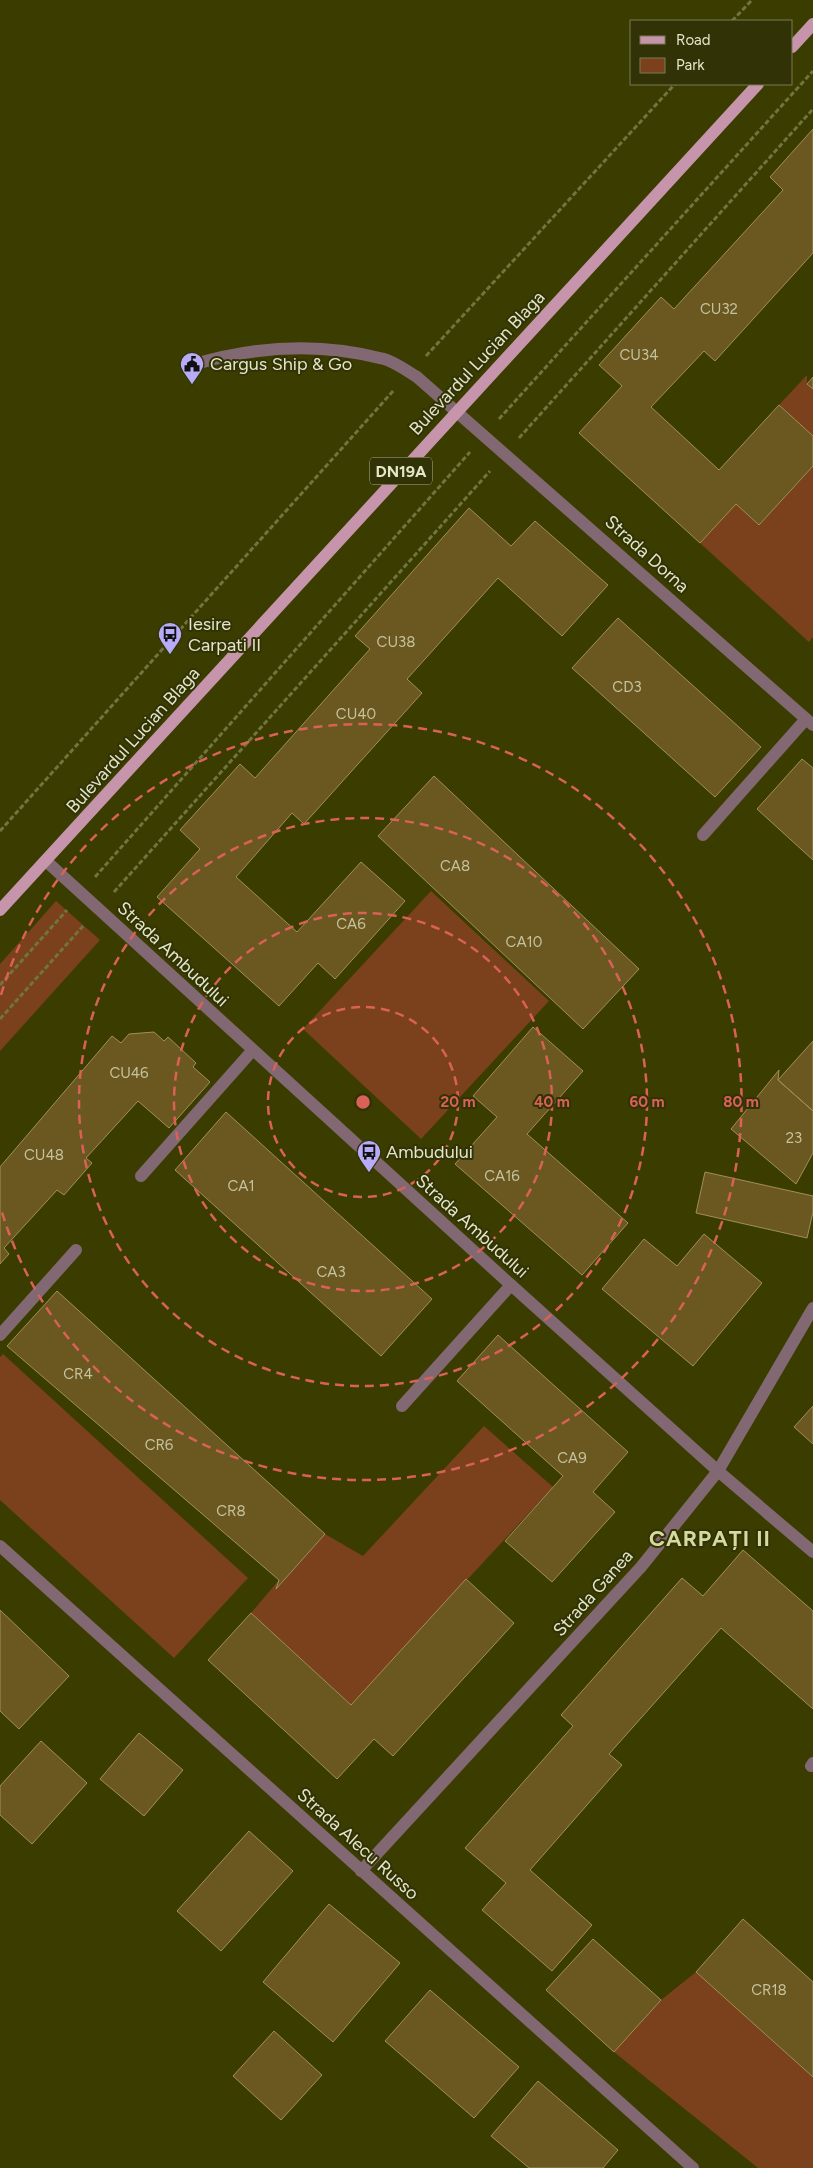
<svg xmlns="http://www.w3.org/2000/svg" width="813" height="2168" font-family="Figtree,sans-serif">
	<style>
		.green { fill: #7a411c }
		.building { fill: #6a5820; stroke: #a28f57 }
		.lines { fill: none; stroke-linecap: round; stroke-linejoin: round }
		.path { stroke: #717340; stroke-width: 3; stroke-dasharray: 5 2.5; stroke-linecap: butt }
		.lane { stroke: #816873; stroke-width: 12 }
		.street { stroke: #816873; stroke-width: 12 }
		.primary { stroke: #c795ab; stroke-width: 12 }
		.ring { fill: none; stroke: #da6158; stroke-width: 2.5; stroke-dasharray: 9 6 }
		.labels { text-anchor: middle; dominant-baseline: central; stroke-width: 4; stroke-linejoin: round; paint-order: stroke }
		.number-label { font-size: 15px; fill: #c5c29e }
		.shield { fill: #313205; stroke: #aeb08e; stroke-width: 1 }
		.shield-label { font-size: 16px; font-weight: bold; fill: #e3e6c8 }
		.street-label { font-size: 18px; fill: #e3e6c8; stroke: #313205 }
		.poi-label { font-size: 18px; fill: #e3e6c8; stroke: #313205; text-anchor: start }
		.district-label { font-size: 22px; font-weight: bold; letter-spacing: 1px; fill: #d5da9e; stroke: #313205 }
		.centre { fill: #da6158; stroke: #313205; stroke-width: 2.5 }
		.ring-label { font-size: 15px; text-anchor: middle; font-weight: bold; fill: #da6158; stroke: #313205; stroke-width: 4; stroke-linejoin: round; paint-order: stroke }
	</style>
	<rect width="100%" height="100%" fill="#3b3d00"/>
	<path class="green" d="M807 375V384L813 389V436L779 405Z
		M813 466V637L809 642 700 543 736 504 759 525Z
		M431 891 549 1001 421 1139 303 1029Z
		M56 901 100 940 0 1051V964Z
		M3 1354 248 1578 174 1658 0 1500V1357Z
		M484 1426 553 1487 351 1705 251 1613 279 1580 277 1588 325 1534 363 1556Z
		M696 1972 813 2077V2168H758L614 2052 661 2000Z"/>
	<path class="building" d="M813 129V253L715 361 704 351 651 407 719 470 779 405 813 436V466L759 525 736 504 700 543 579 433 622 386 599 365 661 297 674 309 783 190 770 177Z
		M813 377V389L807 384Z
		M469 508 511 546 535 521 608 585 562 636 498 578 407 679 422 693 304 824 292 813 236 877 297 932 361 862 405 901 335 979 318 963 279 1006 157 897 200 849 180 830 240 764 255 778 370 649 355 636Z
		M618 618 761 747 715 797 572 668Z
		M802 759 813 768V860L757 809Z
		M434 776 639 969 583 1029 378 836Z
		M533 1027 583 1071 527 1134 628 1223 582 1275 455 1164 497 1117 473 1096Z
		M154 1032 164 1041 168 1037 196 1063 193 1067 210 1082 169 1128 138 1101 86 1158 92 1163 64 1195 57 1190 4 1248 9 1254 0 1264V1167L112 1036 121 1043 129 1034Z
		M813 1041V1111L778 1080Z
		M779 1070 778 1080 813 1111V1153L796 1184 731 1129Z
		M226 1112 432 1299 381 1356 175 1170Z
		M705 1172 813 1196V1212L807 1238 696 1213Z
		M704 1234 762 1283 693 1366 602 1289 644 1239 677 1266Z
		M57 1291 325 1534 276 1589 279 1580 7 1346Z
		M498 1335 628 1452 593 1492 615 1512 552 1582 505 1541 563 1476 457 1381Z
		M813 1406V1444L794 1427Z
		M743 1550 813 1611V1709L721 1628 609 1754 622 1765 530 1870 592 1925 552 1971 482 1910 506 1883 465 1848 573 1726 561 1715 682 1578 703 1596Z
		M466 1579 514 1623 393 1756 374 1739 337 1779 208 1660 251 1613 351 1705Z
		M0 1610 69 1676 19 1729 0 1711Z
		M139 1733 183 1770 144 1816 100 1779Z
		M41 1741 87 1783 32 1844 0 1815V1786Z
		M249 1831 293 1871 221 1951 177 1911Z
		M329 1904 400 1963 333 2042 263 1982Z
		M743 1919 813 1982V2077L696 1972Z
		M593 1939 661 2000 614 2052 546 1990Z
		M430 1990 519 2067 474 2118 385 2041Z
		M274 2031 322 2075 281 2120 233 2076Z
		M538 2081 618 2150 603 2168H529L491 2136Z"/>
	<g class="lines">
		<path class="path" d="M732 21 752 0
			M426 356 675 84
			M499 419 813 71
			M519 438 813 109
			M0 831 394 390
			M95 877 470 452
			M114 892 490 471
			M0 985 67 910
			M0 1019 83 926"/>
		<path class="lane" d="M703 835 806 719
			M141 1176 252 1051
			M0 1335 76 1250
			M402 1406 511 1285
			M811 1766 813 1763"/>
		<path class="street" d="M192 365C255 346 320 342 384 359 395 362 407 371 417 377L813 725
			M46 861 511 1285 718 1471 813 1552
			M0 1546 693 2168
			M361 1871 641 1567 718 1471 813 1308"/>
		<path class="primary" d="M792 47 813 24
			M0 910 758 84"/>
	</g>
	<g class="ring">
		<circle cx="363" cy="1102" r="95"/>
		<circle cx="363" cy="1102" r="189"/>
		<circle cx="363" cy="1102" r="284"/>
		<path d="M1 995A378 378 0 1 1 1 1209"/>
	</g>
	<defs>
		<g id="civic-pin" transform="scale(1.25)"><path d="M0 17L-7.5 6A9.5 9.5 0 1 1 7.5 6Z" fill="#b8abf7" stroke="#313205"/><path d="M-.6-6.5H3V-4.5H.6V-3L4-1V1h2V6H-6V1h2V-1L-.6-3ZM-1.2 2.5V6h2.4V2.5Z" fill="#111"/></g>
		<g id="bus-pin" transform="scale(1.25)"><path d="M0 17L-7.5 6A9.5 9.5 0 1 1 7.5 6Z" fill="#b8abf7" stroke="#313205"/><path d="M-5-6H5V4H4V6H2V4H-2V6H-4V4H-5ZM-3.5-4V0h7V-4ZM-3.5 1.2v1.5H-2V1.2ZM2 1.2v1.5H3.5V1.2Z" fill="#111"/></g>
	</defs>
	<g fill-rule="evenodd">
		<use href="#civic-pin" x="192" y="364"/>
		<use href="#bus-pin" x="170" y="634"/>
		<use href="#bus-pin" x="369" y="1152"/>
	</g>
	<g class="labels">
		<g class="number-label">
			<text x="719" y="309">CU32</text>
			<text x="639" y="355">CU34</text>
			<text x="396" y="642">CU38</text>
			<text x="627" y="687">CD3</text>
			<text x="356" y="714">CU40</text>
			<text x="455" y="866">CA8</text>
			<text x="351" y="924">CA6</text>
			<text x="524" y="942">CA10</text>
			<text x="129" y="1073">CU46</text>
			<text x="794" y="1138">23</text>
			<text x="44" y="1155">CU48</text>
			<text x="502" y="1176">CA16</text>
			<text x="241" y="1186">CA1</text>
			<text x="331" y="1272">CA3</text>
			<text x="78" y="1374">CR4</text>
			<text x="159" y="1445">CR6</text>
			<text x="572" y="1458">CA9</text>
			<text x="231" y="1511">CR8</text>
			<text x="769" y="1990">CR18</text>
		</g>
		<rect class="shield" x="370" y="457.5" width="62" height="27" rx="4"/>
		<g class="shield-label">
			<text x="401" y="471">DN19A</text>
		</g>
		<g class="street-label">
			<text transform="translate(477 363) rotate(-47)">Bulevardul Lucian Blaga</text>
			<text transform="translate(647 554) rotate(42)">Strada Dorna</text>
			<text transform="translate(133 740) rotate(-48)">Bulevardul Lucian Blaga</text>
			<text transform="translate(173 954) rotate(43)">Strada Ambudului</text>
			<text transform="translate(472 1226) rotate(42)">Strada Ambudului</text>
			<text transform="translate(593 1593) rotate(-48)">Strada Ganea</text>
			<text transform="translate(358 1844) rotate(42)">Strada Alecu Russo</text>
		</g>
		<g class="poi-label">
			<text x="210" y="364">Cargus Ship &amp; Go</text>
			<text x="188" y="624">Iesire<tspan x="188" dy="21">Carpati II</tspan></text>
			<text x="386" y="1152">Ambudului</text>
		</g>
		<g class="district-label">
			<text x="710" y="1538">CARPAȚI II</text>
		</g>
	</g>
	<circle cx="363" cy="1102" r="8" class="centre"/>
	<g class="ring-label">
		<text x="458" y="1107">20 m</text>
		<text x="552" y="1107">40 m</text>
		<text x="647" y="1107">60 m</text>
		<text x="741" y="1107">80 m</text>
	</g>
	<rect x="630" y="20" width="162" height="65" fill="#313205" stroke="#787a53"/>
	<rect x="640" y="36" width="25" height="8" fill="#c795ab" stroke="#787a53"/>
	<text x="676" y="45" font-size="15" fill="#e3e6c8">Road</text>
	<rect x="640" y="58" width="25" height="15" fill="#7a411c" stroke="#787a53"/>
	<text x="676" y="70" font-size="15" fill="#e3e6c8">Park</text>
</svg>
